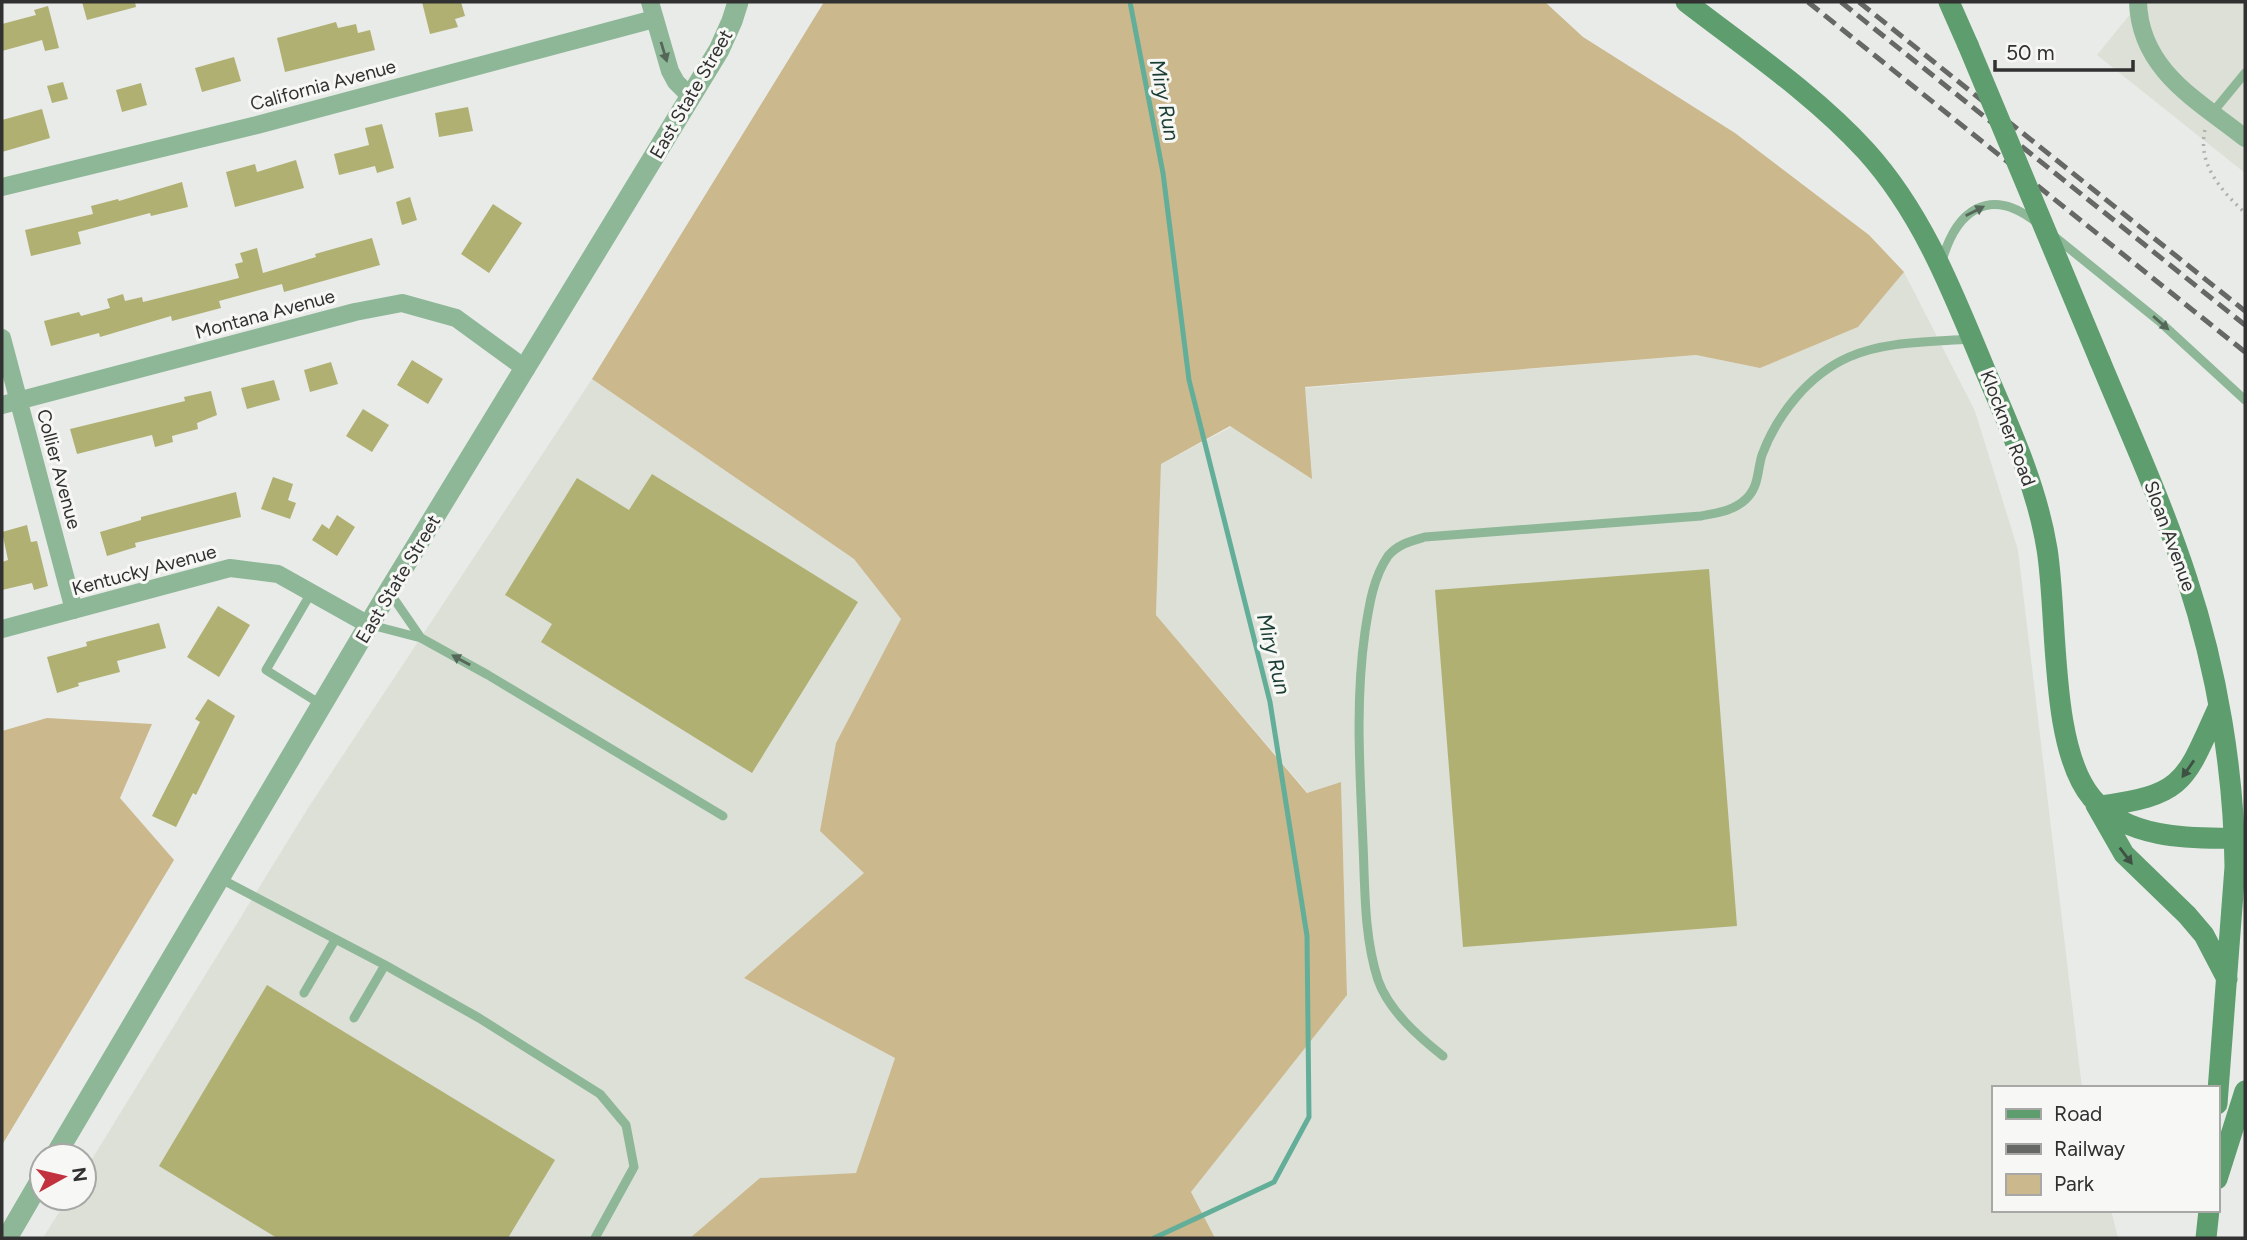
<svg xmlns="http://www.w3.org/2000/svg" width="2247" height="1240" font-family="Figtree,sans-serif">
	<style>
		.built { fill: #dce0d7 }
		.green { fill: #cbb88d }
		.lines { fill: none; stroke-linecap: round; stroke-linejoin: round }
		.stream { stroke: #63ae99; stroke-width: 5 }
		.building { fill: #b0b073 }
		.path { stroke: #b0b2af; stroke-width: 3.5; stroke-dasharray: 2 5; stroke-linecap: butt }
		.service { stroke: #8db797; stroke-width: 9 }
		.minor { stroke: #8db797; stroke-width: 18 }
		.tertiary { stroke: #8db797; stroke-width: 21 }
		.secondary { stroke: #5d9d6e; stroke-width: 21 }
		.rail { stroke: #666866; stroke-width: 5; stroke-dasharray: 14 7; stroke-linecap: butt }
		.secondary-bridge { stroke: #5d9d6e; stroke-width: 21 }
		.oneway { fill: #556759 }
		.oneway2 { fill: #3e5143 }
		.labels { text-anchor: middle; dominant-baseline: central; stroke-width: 6; stroke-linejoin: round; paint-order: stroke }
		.street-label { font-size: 19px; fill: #303130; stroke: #f7f8f5 }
		.water-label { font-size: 21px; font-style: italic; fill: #193d33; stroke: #f7f8f5 }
	</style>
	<rect width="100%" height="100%" fill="#e9ebe8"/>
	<path class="built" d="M2140 2H2245V173L2097 55Z
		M1904 272 1975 411 2018 550 2082 1088H1993V1210H2111L2118 1238H1215L1191 1192 1347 994 1341 782 1308 793 1156 615 1161 464 1305 388 1696 355 1760 368 1858 327Z
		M592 379 854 559 901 619 836 743 865 873 744 978 895 1058 856 1173 760 1179 690 1238H43L68 1198H84V1172L308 808Z"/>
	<path class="green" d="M824 2H1545L1583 37 1735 133 1869 235 1904 272 1858 327 1760 368 1696 355 1305 387 1312 479 1230 426 1161 464 1156 615 1307 793 1341 782 1347 995 1191 1192 1215 1238H690L760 1178 856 1173 895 1058 744 978 864 873 820 831 836 743 901 619 854 559 592 379Z
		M47 718 152 724 120 798 174 860 2 1145V731Z"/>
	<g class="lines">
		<path class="stream" d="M1130 2 1163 173 1189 380 1270 702 1307 936 1309 1117 1274 1182 1154 1238"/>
	</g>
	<path class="building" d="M82 2H135L136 7 87 20Z
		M422 2H461L465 16 455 19 458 27 430 34Z
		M48 6 59 48 45 51 42 40 2 51V24L36 15 34 10Z
		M336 22 338 28 356 24 358 33 370 30 375 50 285 72 277 38Z
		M234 57 241 81 202 92 195 68Z
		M63 82 68 99 52 103 47 86Z
		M141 83 147 105 122 112 116 90Z
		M468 107 473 131 439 137 435 113Z
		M42 109 50 138 2 152V120Z
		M382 124 394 168 377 173 375 166 339 175 334 154 369 145 365 128Z
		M296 160 304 188 235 207 226 172 255 164 257 172Z
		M182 182 188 207 151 216 150 213 78 232 81 244 31 256 25 230 93 214 91 206 118 199 119 201Z
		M410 197 417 220 402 225 396 202Z
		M493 204 522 223 489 273 461 254Z
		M372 238 380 265 284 292 282 284 219 301 221 308 172 321 171 316 100 337 99 333 51 346 44 321 79 312 81 316 110 308 107 299 123 294 125 301 142 297 143 302 239 278 235 264 243 262 240 253 257 248 263 273 316 257 315 254Z
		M412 360 443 379 428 404 397 385Z
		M331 362 338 384 310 392 304 370Z
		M274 380 280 400 247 409 241 388Z
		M211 391 217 415 197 423 198 429 172 436 173 442 155 447 152 435 77 454 70 429 185 401 184 397Z
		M363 409 389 425 372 452 346 436Z
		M652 474 858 602 752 773 541 642 552 624 505 595 577 478 629 510Z
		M273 477 293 484 288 500 296 503 290 519 261 509Z
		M236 492 241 517 135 543 136 547 107 556 100 532 141 520V517Z
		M337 515 355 527 337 556 312 540 322 524 329 529Z
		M27 525 31 542 37 541 48 586 34 590 32 583 2 590V562L8 560 2 532Z
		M1709 569 1737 926 1463 947 1435 590Z
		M218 606 250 625 219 677 187 657Z
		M159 623 166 648 117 661 120 672 78 683 79 686 57 693 47 657 87 646 86 642Z
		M208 699 235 716 196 795 193 793 176 827 152 816 200 722 195 719Z
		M267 985 555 1160 508 1238H277L159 1166Z"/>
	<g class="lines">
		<path class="path" d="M2205 130C2197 165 2222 191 2245 213"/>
		<path class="service" d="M2213 112 2245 73
			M2055 237 2159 321 2245 400
			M1942 261C1956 211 1989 185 2036 222
			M311 593 266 670 322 705
			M390 593 421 638 488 675 723 816
			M371 625 421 638
			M221 879 385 965 479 1018 600 1094 626 1125 634 1167 595 1238
			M304 993 335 940
			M354 1018 385 965
			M1443 1056C1419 1037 1389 1011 1378 980 1364 937 1365 888 1363 844 1360 772 1355 703 1365 632 1369 606 1373 578 1388 556 1398 544 1411 541 1425 537L1701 516C1716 513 1734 511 1746 499 1759 487 1757 471 1762 455 1777 415 1808 375 1849 357 1885 341 1931 342 1970 339"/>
		<path class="minor" d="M650 2 670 71 676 82 691 97
			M2138 2C2140 70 2197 100 2245 138
			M2 187 257 125 654 19
			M2 338 74 610
			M2 405 355 312 402 303 456 318 526 369
			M2 629 230 568 278 574 369 625"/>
		<path class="tertiary" d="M55 1156 389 591 719 50 732 21 738 2
			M7 1238 42 1178"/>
		<path class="secondary" d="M1686 2C1747 49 1814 94 1866 151 1923 214 1953 293 1985 370 2010 428 2037 487 2047 549 2058 617 2049 747 2092 798 2125 838 2188 839 2235 838
			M1949 2 1968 45
			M2100 361C2130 433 2163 505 2187 579 2217 670 2234 771 2235 867L2217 1104
			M2096 805 2124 854 2187 915 2204 935 2227 979
			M2101 806C2185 795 2185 781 2218 708
			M2217 1179 2245 1091
			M2206 1238 2209 1210"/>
		<path class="rail" d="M1808 2 2245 352
			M1841 2 2245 325
			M1859 2 2245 311"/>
		<path class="secondary-bridge" d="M1968 45 2100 361"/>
	</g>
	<defs><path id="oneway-solid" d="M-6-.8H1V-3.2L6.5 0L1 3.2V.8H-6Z" transform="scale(1.75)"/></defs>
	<g class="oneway">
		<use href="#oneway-solid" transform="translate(664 52) rotate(73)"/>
		<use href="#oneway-solid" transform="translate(1975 211) rotate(-27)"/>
		<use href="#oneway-solid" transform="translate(2161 323) rotate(41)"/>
		<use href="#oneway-solid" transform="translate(461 660) rotate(-151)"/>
	</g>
	<g class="oneway2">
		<use href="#oneway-solid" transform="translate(2188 769) rotate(125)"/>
		<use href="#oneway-solid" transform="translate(2126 856) rotate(53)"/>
	</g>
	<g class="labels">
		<g class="street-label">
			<text transform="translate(323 85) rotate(-15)">California Avenue</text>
			<text transform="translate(691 94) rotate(-60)">East State Street</text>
			<text transform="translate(265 314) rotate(-15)">Montana Avenue</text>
			<text transform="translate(2008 428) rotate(69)">Klockner Road</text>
			<text transform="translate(59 469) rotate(75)">Collier Avenue</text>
			<text transform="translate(2170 536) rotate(70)">Sloan Avenue</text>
			<text transform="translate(144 570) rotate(-15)">Kentucky Avenue</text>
			<text transform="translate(398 579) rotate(-59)">East State Street</text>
		</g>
		<g class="water-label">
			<text transform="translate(1165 100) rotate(79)">Miry Run</text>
			<text transform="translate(1274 654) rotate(76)">Miry Run</text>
		</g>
	</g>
	<rect width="2247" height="1240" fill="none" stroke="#303130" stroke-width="7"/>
	<rect x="1992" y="1086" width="228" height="126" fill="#f7f8f5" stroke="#a7a8a6" stroke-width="2"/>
	<rect x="2006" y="1109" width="35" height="10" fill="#5d9d6e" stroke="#a7a8a6" stroke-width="2"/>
	<text x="2054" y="1121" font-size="21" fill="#303130">Road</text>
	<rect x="2006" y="1144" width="35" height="10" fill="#666866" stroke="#a7a8a6" stroke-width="2"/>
	<text x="2054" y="1156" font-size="21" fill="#303130">Railway</text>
	<rect x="2006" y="1174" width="35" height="21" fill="#cbb88d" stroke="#a7a8a6" stroke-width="2"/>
	<text x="2054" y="1191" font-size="21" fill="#303130">Park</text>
	<g transform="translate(63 1177) rotate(82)"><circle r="33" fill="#f7f8f5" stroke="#a7a8a6" stroke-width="2"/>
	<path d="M0-5L12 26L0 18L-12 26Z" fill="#c2323e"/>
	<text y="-10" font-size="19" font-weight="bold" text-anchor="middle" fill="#303130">N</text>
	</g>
	<path d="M1995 60v10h138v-10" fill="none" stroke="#303130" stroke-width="3.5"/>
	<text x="2006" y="60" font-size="21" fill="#303130" stroke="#f7f8f5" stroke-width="5" paint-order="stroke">50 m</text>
</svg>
